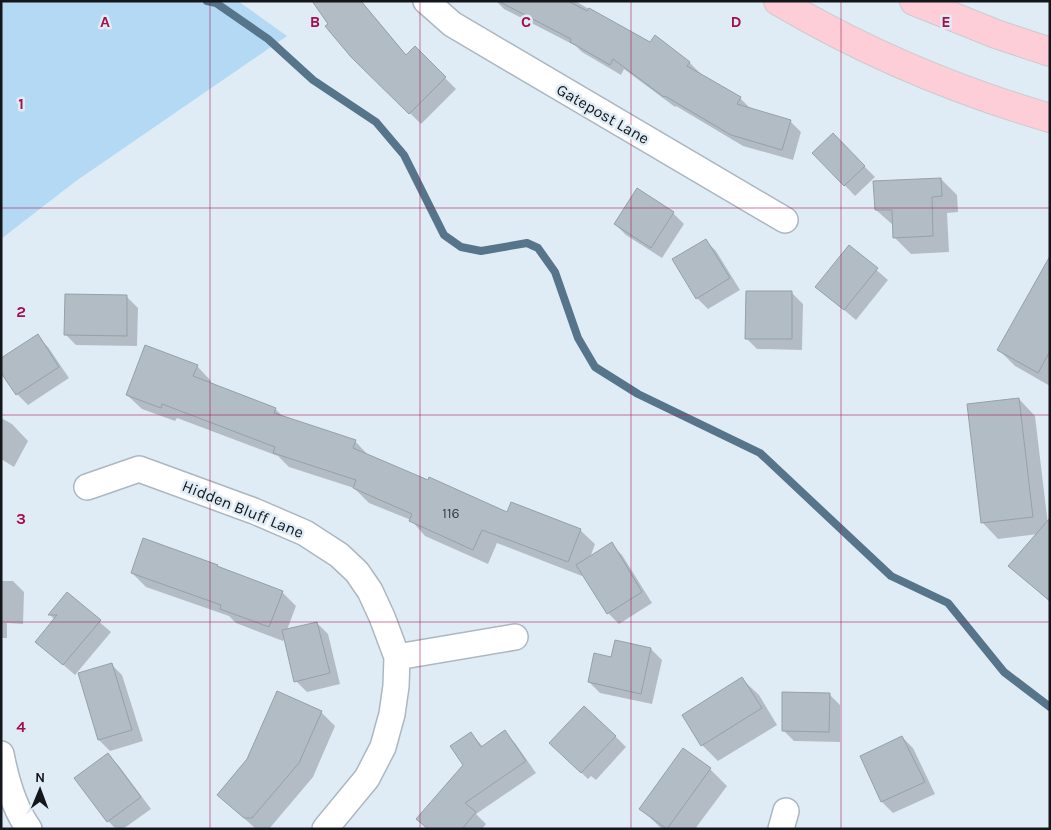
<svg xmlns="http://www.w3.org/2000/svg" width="1051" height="830" font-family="Karla,sans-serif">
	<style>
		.green { fill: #b4d9f4 }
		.shadow { fill: #0003 }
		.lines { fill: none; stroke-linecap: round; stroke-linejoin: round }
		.stream { stroke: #56758b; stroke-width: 8 }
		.building { fill: #b1bcc5; stroke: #95a0a8 }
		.minor-casing { stroke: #acb7c0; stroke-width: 28 }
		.major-casing { stroke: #cbcccd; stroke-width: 30 }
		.minor { stroke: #fff; stroke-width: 25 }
		.major { stroke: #fdced8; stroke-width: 28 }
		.grid { fill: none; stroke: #a40f4c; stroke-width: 1; stroke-opacity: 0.55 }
		.labels { text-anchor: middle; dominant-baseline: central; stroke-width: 5; stroke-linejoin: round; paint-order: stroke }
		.number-label { font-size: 14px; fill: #3a4046 }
		.street-label { font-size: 16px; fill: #13171b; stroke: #e0ecf5 }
		.grid-label { font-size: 16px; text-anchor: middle; font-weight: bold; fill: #a40f4c; stroke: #e0ecf5; stroke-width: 5; stroke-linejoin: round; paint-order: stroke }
	</style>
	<rect width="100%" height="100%" fill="#e0ecf5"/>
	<path class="green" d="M1 1H238L287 36 76 181 1 239Z"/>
	<path class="shadow" d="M361 1 407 56 415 48 456 89 421 124 352 56 330 24Z
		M496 1H575L650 44 655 37 690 63 701 74 740 98 751 109 790 121 801 132 793 160 743 146 676 106 675 107 624 69 621 75 582 52 576 46 504 9Z
		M833 135 875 177 855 196 814 153Z
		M941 179 957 195 958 212 947 213 949 252 911 254 895 238 894 226 876 210Z
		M673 213 684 224 662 258 626 235 615 224Z
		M705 240 716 251 740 290 708 309 697 298Z
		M850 247 888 280 856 320 817 287Z
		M1050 258V386L1015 366 998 349Z
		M792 293 803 304 802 350 757 349 746 338Z
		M127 297 138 308 137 346 76 345 65 334Z
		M37 336 48 347 69 378 28 405 17 394 1 370Z
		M197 366 211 381 210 384 275 409 285 418 355 441 369 456 508 513 580 530 595 544 590 558 611 544 622 555 652 603 619 624 608 613 583 573 582 576 497 543 488 564 425 536 411 520 369 503 354 488 289 467 278 456 177 418 175 421 142 409 127 395Z
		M1019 399 1035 416 1048 525 1050 527V602L1010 566 1038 534 998 539 982 522Z
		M1 418 12 424 28 441 14 467 1 459Z
		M217 566 219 568 282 592 296 606 287 630 317 623 328 634 340 684 307 692 296 681 285 637 283 641 236 623 229 616 146 587 132 573Z
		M1 581H13L24 592 23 624 7 623V638H1Z
		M67 594 111 632 75 675 37 642 55 620 50 615Z
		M651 649 662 660 652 704 600 693 589 682 612 659Z
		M111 664 122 675 143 741 110 751 99 740 79 674Z
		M742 679 759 695 777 725 718 761 702 745Z
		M829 694 840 705V742L794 741 783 730Z
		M321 712 335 726 313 777 269 829H256L218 795Z
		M504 732 515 743 536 773 476 814 486 824 482 829H428L465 765 471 733 483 747Z
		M615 736 626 747 596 780 591 776 588 779 562 754Z
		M902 737 913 748 935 794 893 813 882 802 861 756Z
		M683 750 710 769 727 786 695 829H662L640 808Z
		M108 755 119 766 151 809 123 829H116L108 821Z"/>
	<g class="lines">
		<path class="stream" d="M207 1 216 3 268 39 313 80 376 122 404 155 444 235 461 247 481 251 527 243 538 248 555 272 578 338 595 367 638 394 760 453 891 576 948 603 1004 672 1050 707"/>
	</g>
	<path class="building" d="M312 1H361L406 55 415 46 446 77 409 114 351 57 325 26 328 24Z
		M498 1H568L587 11 589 8 650 42 655 35 690 62 687 66 741 97 737 104 791 120 782 150 731 135 665 96 664 97 613 59 610 65 570 42 571 39Z
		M833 133 865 166 844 186 812 153Z
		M941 178 942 196 932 197 933 236 893 238 892 210H875L873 181Z
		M637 188 674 212 651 248 614 224Z
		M706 239 730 278 696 299 672 259Z
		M849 245 878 268 844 310 815 287Z
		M1050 256V351L1038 373 997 350Z
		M746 291H792V339H745Z
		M65 294 127 295V336L64 335Z
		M38 334 59 367 16 395 1 373V358Z
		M145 345 198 365 193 376 276 408 274 413 356 440 353 448 428 480 429 477 507 512 511 502 581 529 568 562 482 530 473 550 409 521 412 514 353 488 356 480 273 453 275 447 162 404 161 408 126 395Z
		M1019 398 1033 517 981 523 967 404Z
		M1050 518V601L1008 566Z
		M143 538 218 565 217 566 283 591 269 627 220 609 221 605 131 573Z
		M612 542 642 592 607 614 576 565Z
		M67 592 101 620 63 665 35 642 57 615H48Z
		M317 622 330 673 294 682 282 630Z
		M615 640 651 648 641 694 588 682 594 653 611 657Z
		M112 663 132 730 98 740 78 673Z
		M742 677 762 708 701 746 682 715Z
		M277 691 322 711 299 763 252 818H244L217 795 247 759Z
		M782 692 830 693 829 732 782 731Z
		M584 706 616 736 581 773 549 743Z
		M505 730 526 761 465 803 476 812 462 829H428L416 819 463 765 450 746 471 732 481 747Z
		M902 736 925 782 881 802 860 756Z
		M683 748 711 768 667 829 639 809Z
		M108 753 141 797 107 822 74 778Z"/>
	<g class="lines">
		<g class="minor-casing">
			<path id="minor" d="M426 1 452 24 785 220
				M87 487 139 469 254 511 305 533 339 555 357 572 370 591 382 617 397 657 396 686 392 714 383 747 367 778 325 829
				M397 657 515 637
				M1 754C6 780 14 808 29 829
				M781 829 786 811"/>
		</g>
		<g class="major-casing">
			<path id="major" d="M778 1C864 52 954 90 1050 118
				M914 1 996 34 1050 52"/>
		</g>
		<use href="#minor" class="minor"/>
		<use href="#major" class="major"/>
	</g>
	<path class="grid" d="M210 1V829M420 1V829M631 1V829M841 1V829M1 208H1050M1 415H1050M1 622H1050"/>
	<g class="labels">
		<g class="number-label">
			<text x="451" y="513">116</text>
		</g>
		<g class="street-label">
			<text transform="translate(603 114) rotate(30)">Gatepost Lane</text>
			<text transform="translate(243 509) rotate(22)">Hidden Bluff Lane</text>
		</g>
	</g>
	<g class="grid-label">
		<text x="105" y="27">A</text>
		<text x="315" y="27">B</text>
		<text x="526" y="27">C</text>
		<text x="736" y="27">D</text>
		<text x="946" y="27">E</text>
		<text x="21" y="109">1</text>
		<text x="21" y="317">2</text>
		<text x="21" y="524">3</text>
		<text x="21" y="732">4</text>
	</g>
	<rect width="1051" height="830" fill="none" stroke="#13171b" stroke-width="5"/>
	<g transform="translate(40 790) rotate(1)" stroke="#e0ecf5" stroke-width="4" paint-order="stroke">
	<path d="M0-4L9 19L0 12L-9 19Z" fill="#13171b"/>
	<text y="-8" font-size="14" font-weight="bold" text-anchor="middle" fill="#13171b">N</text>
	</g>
</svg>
